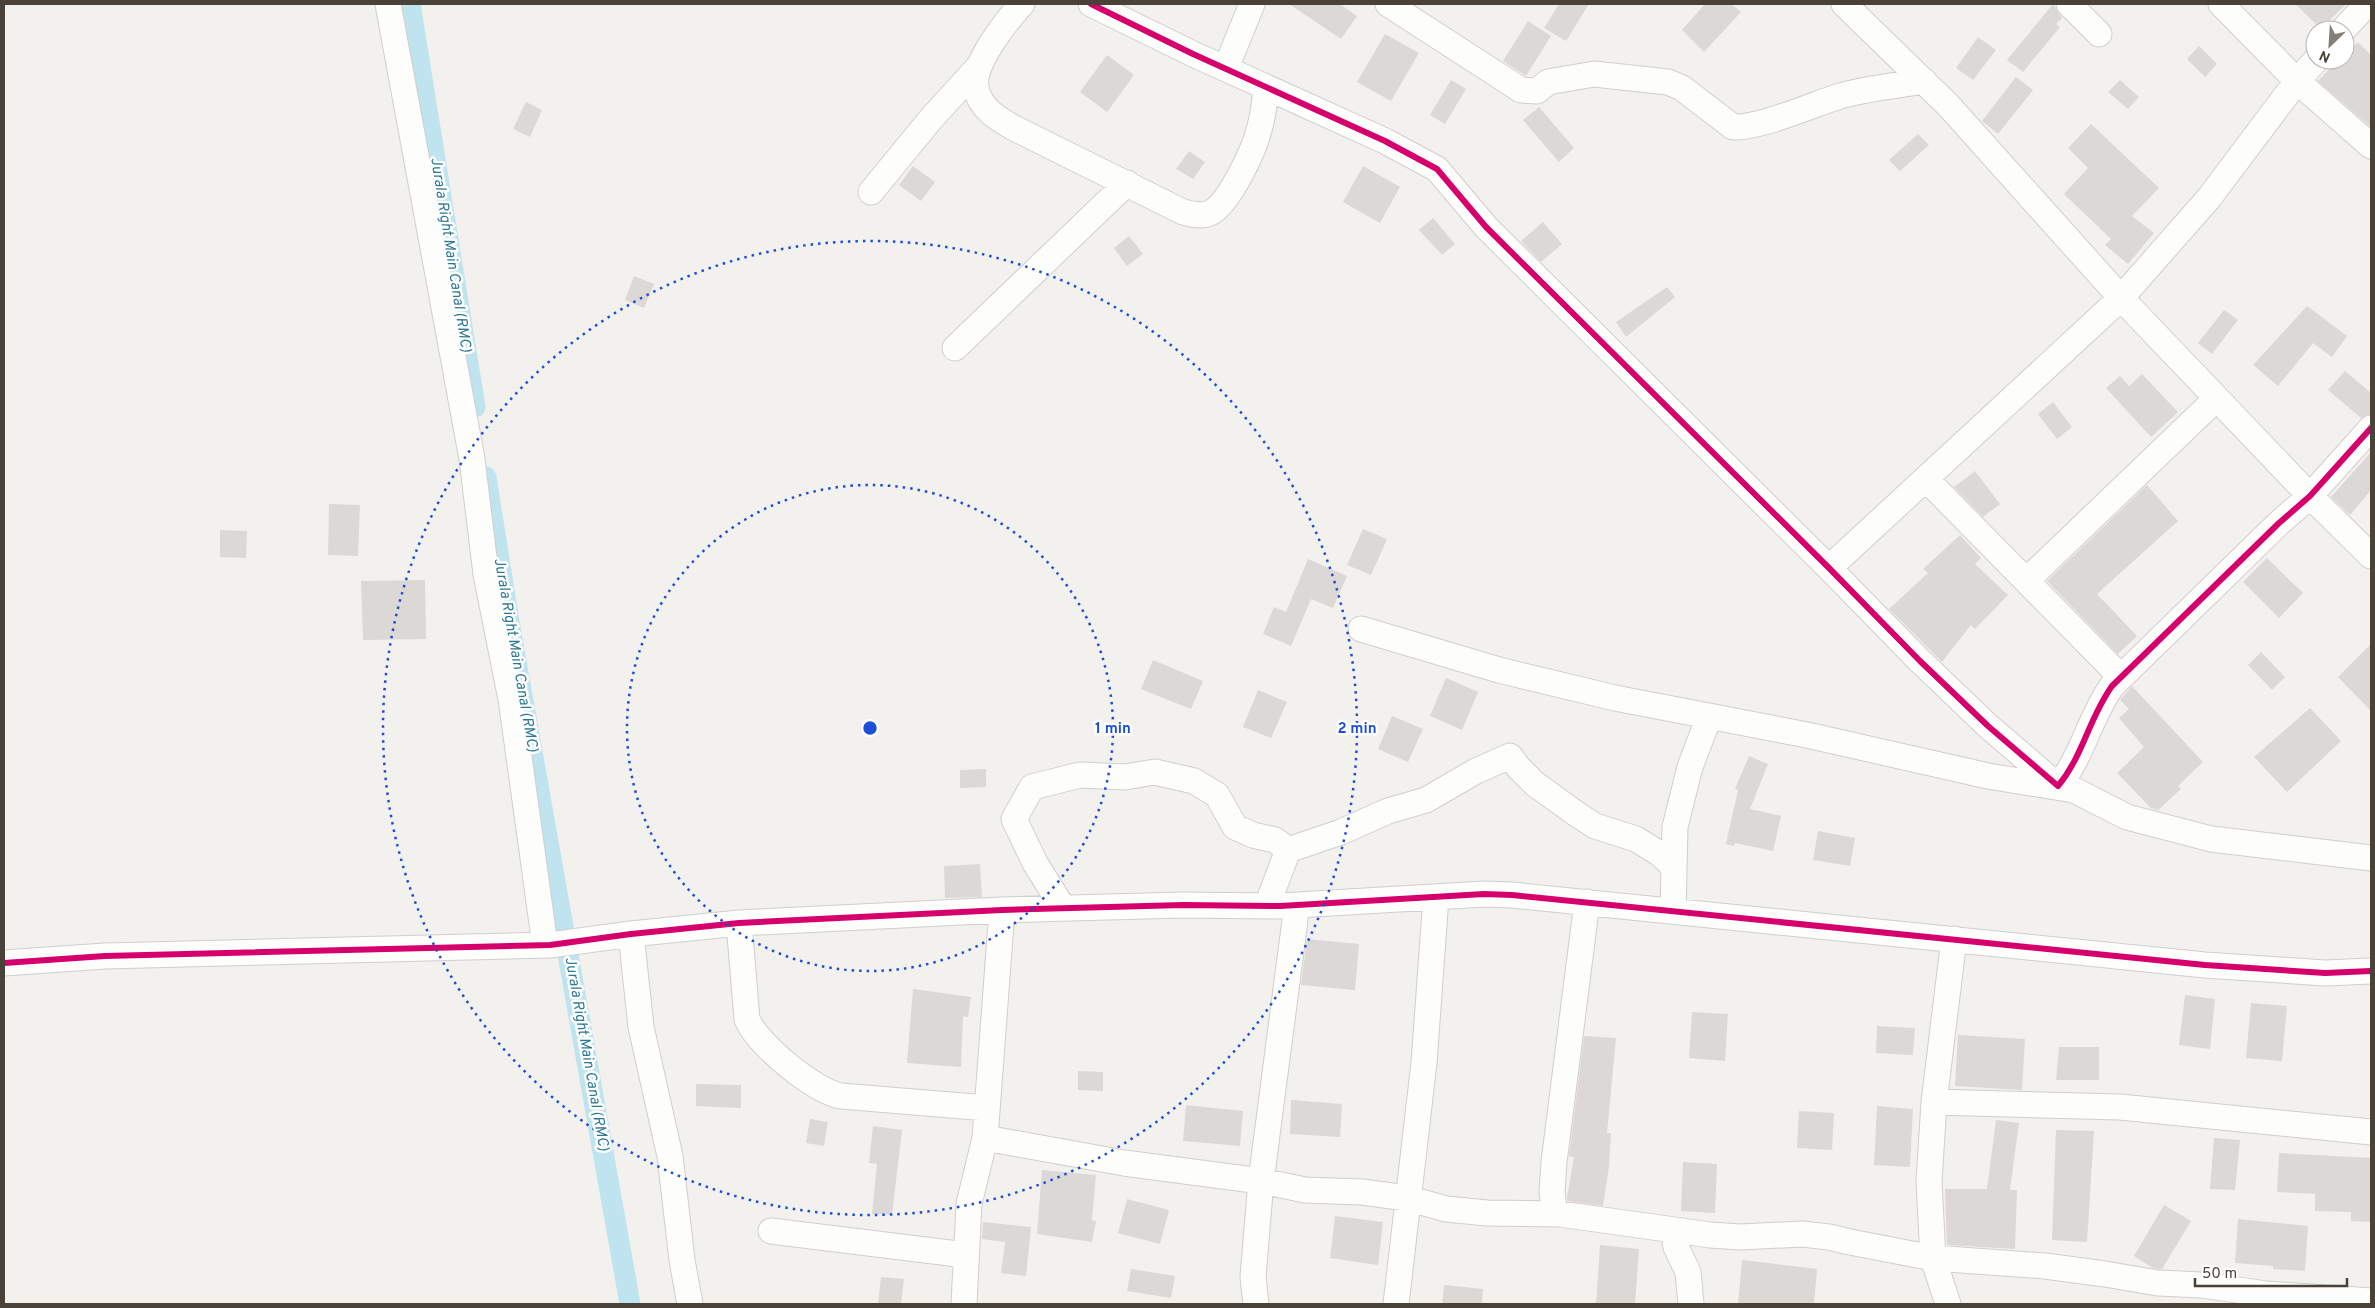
<svg xmlns="http://www.w3.org/2000/svg" width="2375" height="1308" font-family="Overpass,sans-serif">
	<style>
		.lines { fill: none; stroke-linecap: round; stroke-linejoin: round }
		.canal { stroke: #c0e4ef; stroke-width: 21 }
		.building { fill: #dbd8d5 }
		.minor-casing { stroke: #d1cecb; stroke-width: 27 }
		.minor { stroke: #fdfdfc; stroke-width: 25 }
		.cycleway-casing { stroke: #fff; stroke-width: 9 }
		.cycleway { stroke: #d6006c; stroke-width: 6 }
		.ring { fill: none; stroke: #1d4ed8; stroke-width: 2.5; stroke-dasharray: 2.5 5 }
		.labels { text-anchor: middle; dominant-baseline: central; stroke-width: 5; stroke-linejoin: round; paint-order: stroke }
		.water-label { font-size: 15px; font-style: italic; fill: #2c7994; stroke: #fff }
		.centre { fill: #1d4ed8; stroke: #fff; stroke-width: 2.5 }
		.ring-label { font-size: 15px; text-anchor: middle; font-weight: bold; fill: #1d4ed8; stroke: #fff; stroke-width: 5; stroke-linejoin: round; paint-order: stroke }
	</style>
	<rect width="100%" height="100%" fill="#f3f1ee"/>
	<g class="lines">
		<path class="canal" d="M410 4 475 407
			M486 477 509 622 630 1304"/>
	</g>
	<path class="building" d="M1289 4H1340L1357 16 1341 39Z
		M1559 4H1589L1566 41 1544 28Z
		M1705 4H1731L1741 12 1704 52 1682 30Z
		M2053 4 2062 18 2056 24 2060 27 2023 72 2007 60Z
		M2295 4H2346L2321 29Z
		M1528 21 1551 36 1526 76 1503 61Z
		M1385 34 1419 53 1391 101 1357 82Z
		M1978 37 1996 50 1973 80 1956 68Z
		M2358 42 2371 55V127L2318 81 2335 63 2337 64 2341 60H2345V56Z
		M2199 46 2217 64 2205 77 2187 59Z
		M1107 55 1134 75 1107 112 1080 92Z
		M2016 77 2033 90 1998 134 1982 121Z
		M1451 80 1466 89 1445 124 1430 115Z
		M2120 80 2139 97 2128 109 2108 92Z
		M526 102 542 110 530 137 513 129Z
		M1539 107 1574 148 1559 162 1523 120Z
		M2091 124 2159 188 2132 216 2154 233 2128 264 2105 245 2111 239 2064 194 2088 168 2068 148Z
		M1918 134 1929 145 1900 171 1889 160Z
		M1189 151 1205 162 1193 179 1176 169Z
		M913 166 935 182 921 201 899 185Z
		M1363 166 1400 187 1380 223 1343 202Z
		M1433 218 1455 244 1442 255 1419 230Z
		M1543 222 1562 244 1541 262 1521 241Z
		M1129 236 1143 254 1127 266 1114 248Z
		M634 276 654 284 644 308 625 300Z
		M1667 287 1675 297 1626 337 1616 322Z
		M2307 306 2347 336 2332 357 2313 343 2278 386 2253 365Z
		M2224 310 2238 320 2212 354 2198 343Z
		M2345 371 2371 393V414L2361 418 2328 390Z
		M2142 374 2178 412 2151 437 2106 388 2120 376 2129 386Z
		M2053 402 2072 427 2057 439 2038 414Z
		M2371 452V490L2350 515 2331 497Z
		M1975 471 2000 504 1983 517 1954 487Z
		M2147 485 2178 521 2097 594 2137 636 2118 654 2047 581Z
		M329 504 360 505 358 556 328 555Z
		M1363 529 1387 539 1371 575 1347 565Z
		M220 530 247 531 246 558 220 557Z
		M1960 535 1981 558 1975 564 2008 595 1975 629 1971 625 1942 662 1889 609 1928 573 1923 569Z
		M2267 558 2303 593 2279 618 2243 582Z
		M1308 559 1347 576 1333 608 1311 599 1291 646 1263 634 1274 607 1286 612Z
		M425 580 426 639 363 640 361 581Z
		M2371 644V711L2338 677Z
		M2261 652 2285 677 2272 690 2248 665Z
		M1153 660 1203 681 1191 709 1141 689Z
		M1446 678 1478 692 1462 730 1430 716Z
		M2132 686 2203 762 2178 786 2181 789 2158 810 2151 808 2117 773 2144 747 2119 718 2129 709 2120 700Z
		M1258 690 1287 702 1271 738 1243 727Z
		M2310 708 2341 741 2287 792 2254 757Z
		M1392 716 1423 729 1408 762 1378 749Z
		M1749 756 1768 764 1750 809 1781 816 1773 851 1735 843 1734 846 1726 844 1738 790 1735 789Z
		M986 769V787L960 788V770Z
		M1818 831 1855 838 1850 866 1813 860Z
		M980 864 982 897 945 898 944 866Z
		M1307 939 1359 944 1355 990 1301 985Z
		M913 989 971 997 968 1017 963 1016 961 1067 907 1063Z
		M2185 995 2215 999 2210 1049 2179 1045Z
		M2251 1003 2287 1006 2282 1061 2246 1058Z
		M1692 1012 1728 1014 1725 1061 1689 1058Z
		M1877 1026 1915 1028 1913 1055 1876 1053Z
		M1958 1035 2025 1039 2022 1090 1955 1086Z
		M1584 1036 1616 1038 1607 1133H1611L1609 1166 1603 1206 1568 1201 1567 1198 1574 1157 1569 1156Z
		M2059 1047H2099V1080H2056Z
		M1078 1071 1103 1072V1091L1078 1090Z
		M696 1084 741 1085V1108L696 1106Z
		M1291 1100 1342 1104 1340 1137 1290 1134Z
		M1186 1105 1243 1111 1240 1146 1183 1141Z
		M1877 1106 1913 1109 1910 1167 1874 1165Z
		M1799 1111 1834 1113 1832 1150 1797 1148Z
		M810 1119 828 1122 824 1146 806 1143Z
		M1996 1120 2019 1123 2010 1190H2017L2015 1249 1947 1245 1945 1189H1987Z
		M873 1126 902 1130 892 1215 872 1214 877 1164 869 1163Z
		M2056 1130 2094 1131 2087 1242 2052 1240Z
		M2214 1138 2240 1140 2235 1190 2210 1189Z
		M2279 1153 2371 1158V1222L2351 1221V1212L2315 1211V1194L2277 1192Z
		M1683 1162 1717 1164 1715 1213 1681 1211Z
		M1042 1170 1096 1175 1092 1220 1096 1221 1092 1242 1037 1234Z
		M1127 1199 1169 1210 1160 1244 1118 1233Z
		M2164 1205 2191 1221 2162 1269H2160L2153 1268 2134 1256Z
		M1335 1216 1383 1222 1378 1265 1330 1258Z
		M2238 1219 2308 1226 2305 1271 2273 1269V1266L2235 1263Z
		M983 1222 1031 1227 1026 1276 1001 1273 1005 1242 982 1239Z
		M1600 1245 1639 1249 1635 1304H1596Z
		M1742 1260 1817 1269 1814 1304H1738Z
		M1131 1269 1175 1276 1171 1298 1127 1291Z
		M881 1277 904 1279 901 1304H878Z
		M1444 1285 1483 1289 1482 1304H1442Z"/>
	<g class="lines">
		<g class="minor-casing">
			<path id="minor" d="M388 4 472 459 486 574 511 699 545 945
				M1022 4C1007 20 972 64 976 87 979 108 998 119 1014 128L1183 212C1192 214 1201 217 1210 213 1229 204 1254 150 1259 130 1263 116 1265 101 1266 88
				M1091 4 1193 54 1385 141 1437 169 1486 227 1829 568 1920 661 1988 726 2058 786C2083 756 2089 718 2112 686L2279 523 2310 496 2371 428
				M1388 4 1521 90 1537 91 1548 82 1594 74 1668 82 1682 88 1733 127C1760 128 1812 105 1840 96 1867 88 1896 86 1924 81
				M1844 4 1948 105 2121 298 2310 496 2371 556
				M2069 4 2099 34
				M2221 4 2297 81 2371 146
				M2343 30 2367 4
				M1226 68 1252 4
				M871 192 930 120 980 65
				M955 348 1127 183
				M1926 479 2121 677
				M1829 568 2121 298 2209 198 2297 81 2316 60
				M2027 580 2216 399
				M1361 629 1499 670 1615 698 1807 735 1988 776 2074 790 2127 817 2211 839 2371 858
				M1269 906 1271 895 1288 850 1341 832 1388 811 1426 800 1476 771 1510 756 1518 767 1535 784 1578 815 1595 826 1636 839 1660 854 1673 866
				M1063 908 1035 863 1014 819 1032 787 1080 775 1125 777 1155 772 1194 781 1217 795 1235 827 1253 835 1275 840 1288 850
				M1673 911 1675 827 1690 767 1709 717
				M739 923 747 1019C757 1044 814 1091 841 1096L987 1108
				M631 934 641 1027 670 1156 682 1260 690 1304
				M4 963 105 956 550 945 631 934 739 923 1002 910 1183 905 1280 906 1484 894 1512 895 2205 965 2325 973 2371 971
				M1934 1102 2120 1107 2371 1132
				M985 1138 1124 1163 1261 1181 1305 1190 1362 1192 1407 1198 1446 1209 1487 1213 1560 1214 1710 1235 1740 1237 1802 1234 1829 1237 1850 1242 1933 1258 2045 1266 2105 1274 2158 1283 2202 1285 2266 1294 2371 1301
				M1555 1214 1552 1192 1554 1162 1587 902
				M1673 1230 1676 1247 1688 1272 1691 1304
				M771 1231 966 1255
				M964 1304 969 1204 985 1138 1002 910
				M1256 1304 1253 1277 1261 1181 1297 905
				M1396 1304 1424 1063 1436 897
				M1948 1304 1933 1258 1929 1182 1934 1102 1954 939"/>
		</g>
		<use href="#minor" class="minor"/>
		<g class="cycleway-casing">
			<path id="cycleway" d="M1091 4 1193 54 1385 141 1437 169 1486 227 1829 568 1920 661 1988 726 2058 786C2083 756 2089 718 2112 686L2279 523 2310 496 2371 428
				M4 963 105 956 550 945 631 934 739 923 1002 910 1183 905 1280 906 1484 894 1512 895 2205 965 2325 973 2371 971"/>
		</g>
		<use href="#cycleway" class="cycleway"/>
	</g>
	<g class="ring">
		<circle cx="870" cy="728" r="243"/>
		<circle cx="870" cy="728" r="487"/>
	</g>
	<g class="labels">
		<g class="water-label">
			<text transform="translate(450 255) rotate(81)">Jurala Right Main Canal (RMC)</text>
			<text transform="translate(515 655) rotate(80)">Jurala Right Main Canal (RMC)</text>
			<text transform="translate(586 1054) rotate(80)">Jurala Right Main Canal (RMC)</text>
		</g>
	</g>
	<circle cx="870" cy="728" r="8" class="centre"/>
	<g class="ring-label">
		<text x="1113" y="733">1 min</text>
		<text x="1357" y="733">2 min</text>
	</g>
	<rect width="2375" height="1308" fill="none" stroke="#4a4139" stroke-width="10"/>
	<g transform="translate(2330 45) rotate(205)"><circle r="24" fill="#ffffff" stroke="#b7b3b0"/>
	<path d="M0-4L9 19L0 12L-9 19Z" fill="#857f78"/>
	<text y="-8" font-size="14" font-weight="bold" text-anchor="middle" fill="#4a4139">N</text>
	</g>
	<path d="M2195 1278v8h152v-8" fill="none" stroke="#4a4139" stroke-width="2.5"/>
	<text x="2202" y="1278" font-size="15" fill="#4a4139" stroke="#ffffff" stroke-width="4" paint-order="stroke">50 m</text>
</svg>
